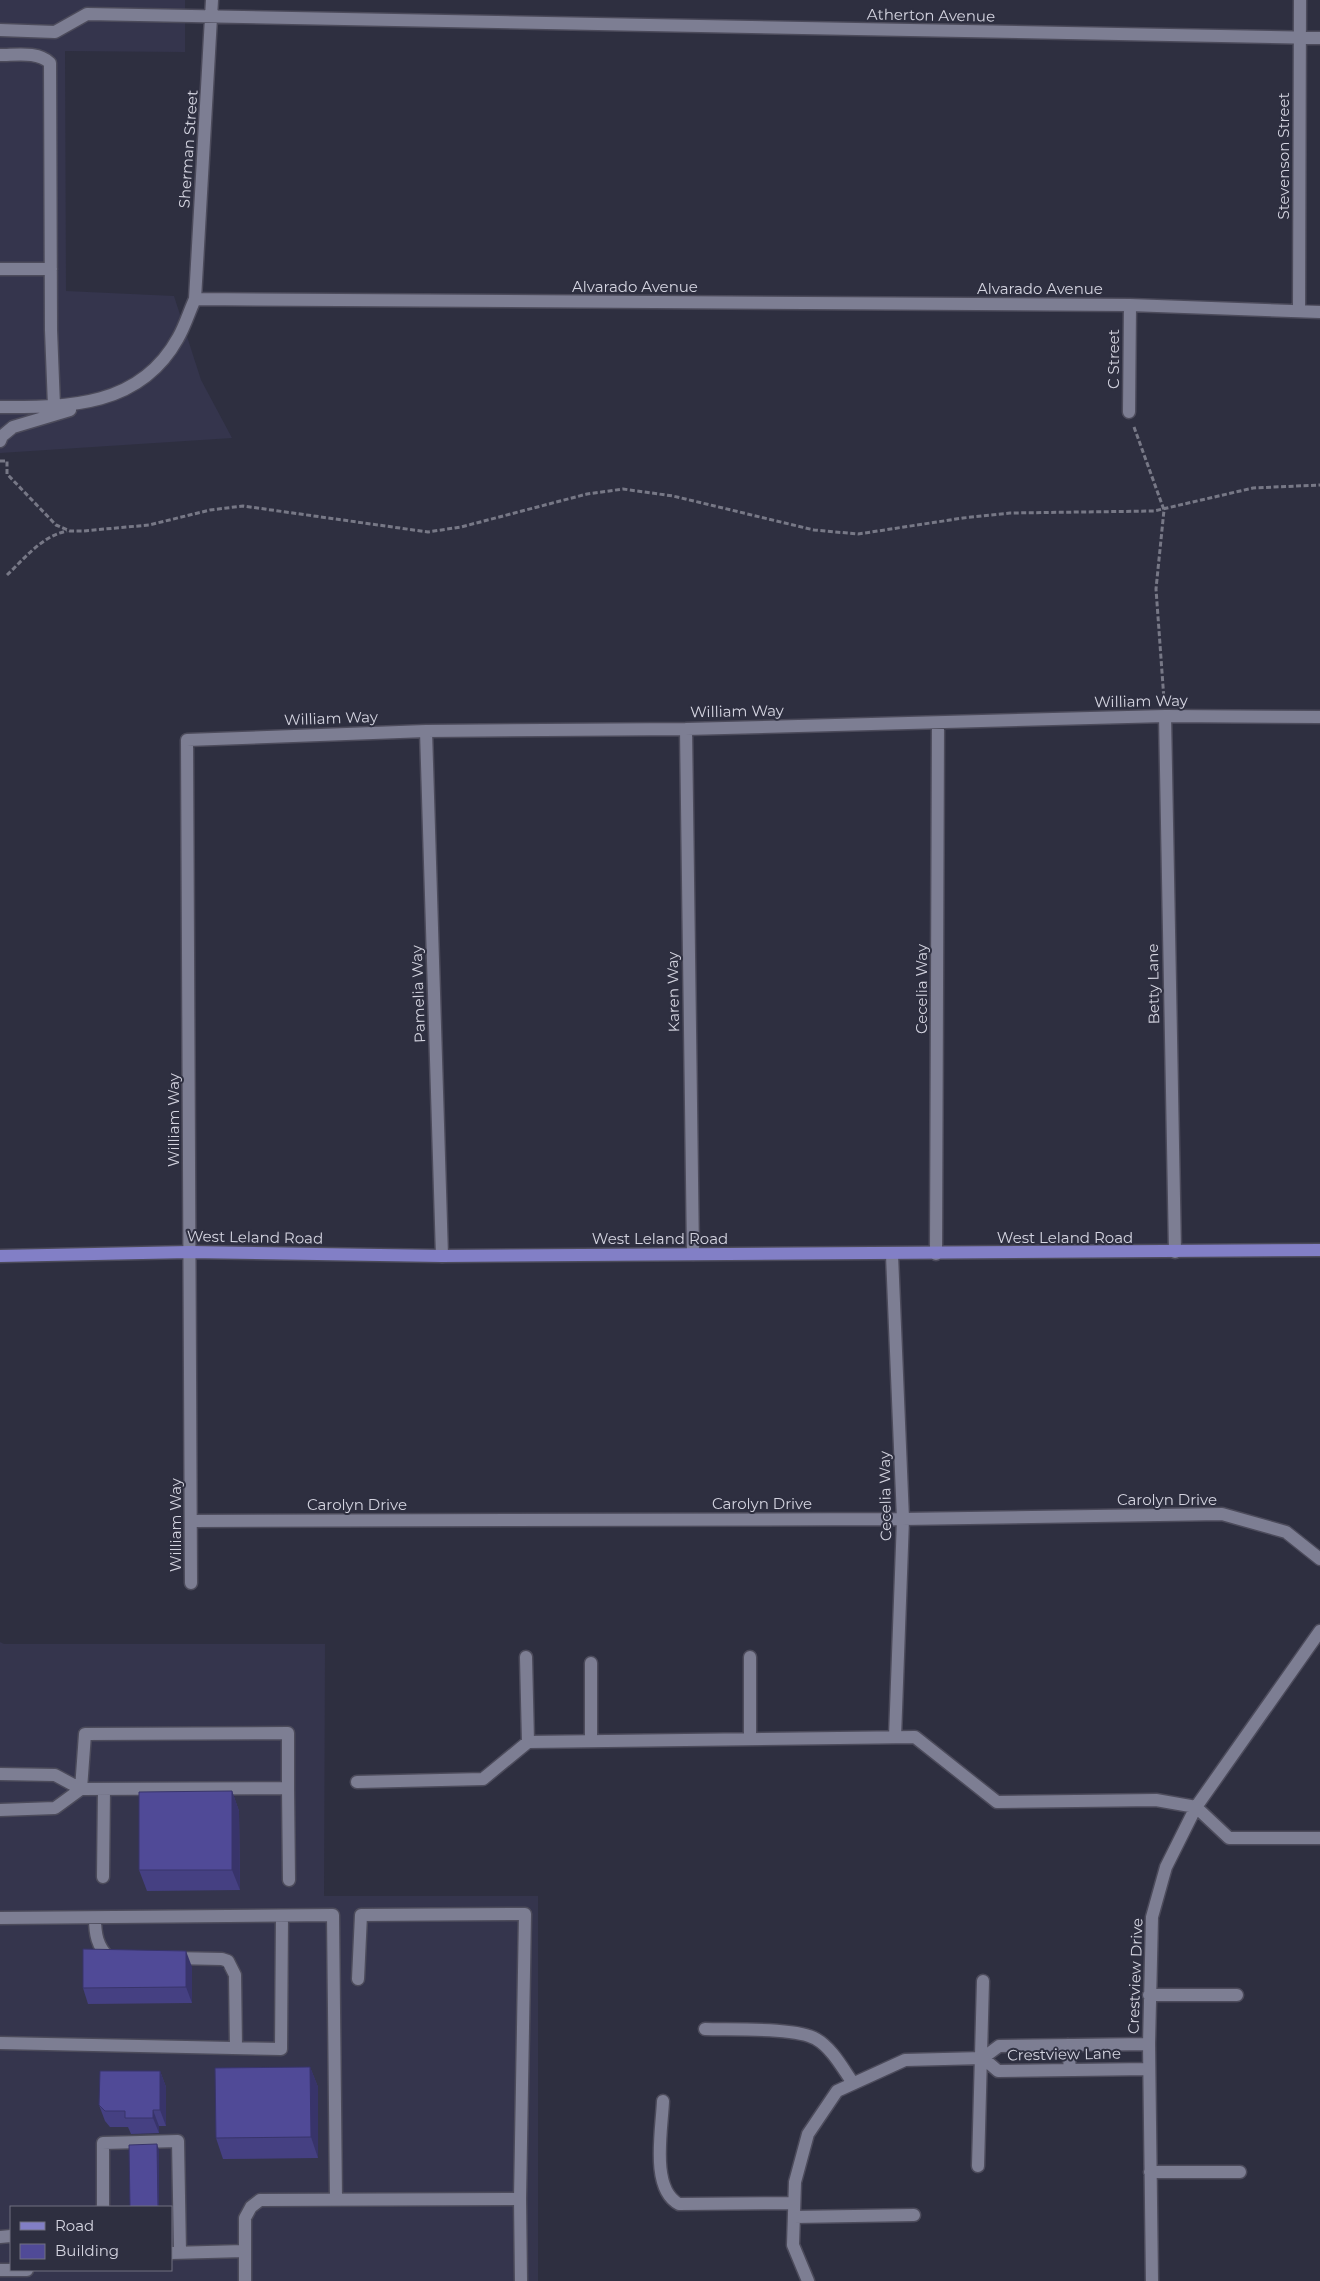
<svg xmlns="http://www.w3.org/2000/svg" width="1320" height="2281" font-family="Montserrat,sans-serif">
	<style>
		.built { fill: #35354d; fill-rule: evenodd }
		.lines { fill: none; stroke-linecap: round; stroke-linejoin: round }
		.minor-casing { stroke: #4c4b5b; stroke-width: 15 }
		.major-casing { stroke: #4c4b5b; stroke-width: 15 }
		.path { stroke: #777886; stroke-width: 3; stroke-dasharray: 5 2.5; stroke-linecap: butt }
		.minor { stroke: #7d7e93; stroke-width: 12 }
		.major { stroke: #827fc6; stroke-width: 12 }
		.wall { fill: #454082 }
		.shaded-wall { fill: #38346a }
		.building { fill: #504a97; stroke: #38346a }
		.labels { text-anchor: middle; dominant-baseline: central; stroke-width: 4; stroke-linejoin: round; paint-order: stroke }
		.street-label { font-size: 15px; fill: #d4d4e0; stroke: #2e2f40 }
	</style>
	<rect width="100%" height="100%" fill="#2e2f40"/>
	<path class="built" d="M0 0H185V52L65 51 66 291 174 296 201 380 232 438 0 453Z
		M0 1642 4 1644H325L324 1896H538V2281H0ZM11 2207H171V2270H11Z"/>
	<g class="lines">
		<g class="minor-casing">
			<path id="minor" d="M0 30 55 32 87 14 1320 38
				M0 55C16 55 38 51 50 63L51 330 54 406
				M0 269H51
				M195 299 212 0
				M1299 311 1300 0
				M0 407C69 407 140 407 178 338 185 326 189 312 195 299L1130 305 1320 312
				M1129 412 1130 305
				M0 441 2 436 13 427 70 410
				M1165 716 1175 1252
				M686 729 693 1254
				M426 731 442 1256
				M936 1254 938 723
				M892 1255 903 1519 895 1737
				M192 1521 903 1519 1222 1514 1286 1532 1320 1559
				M191 1583 187 740 426 731 686 729 1165 716 1320 717
				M526 1657 528 1742
				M750 1657V1738
				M591 1741V1663
				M0 1774 55 1775 81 1789 288 1788V1733L85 1734 81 1789
				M357 1782 483 1779 528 1742 915 1737 997 1802 1156 1800 1196 1807 1229 1838H1320
				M288 1788 289 1880
				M0 1810 55 1808 81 1789
				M103 1877 104 1789
				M0 1918 333 1915 336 2199
				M95 1918C95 1934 97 1946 109 1958H115
				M172 1958 222 1959 228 1961 235 1975 236 2048
				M358 1979 361 1915 525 1914 520 2199 521 2281
				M1149 1995H1237
				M705 2029C729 2030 797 2027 816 2039 832 2048 843 2069 853 2083
				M0 2043 281 2049 282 1916
				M1149 2044 999 2046 983 2058 998 2071 1149 2069
				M1068 2045 1070 2070
				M663 2101C662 2129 650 2189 679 2204L794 2203
				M978 2166 983 1981
				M1150 2172H1240
				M103 2207V2143L178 2141 180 2252
				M794 2217 914 2215
				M0 2237 11 2236
				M171 2253 244 2251
				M0 2270H27
				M245 2281V2218L251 2207 260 2200 520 2199
				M808 2281 793 2245 795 2182 808 2134 837 2091 905 2060 983 2058
				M1152 2281 1149 2044 1152 1917 1166 1867 1196 1807 1320 1631"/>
		</g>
		<g class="major-casing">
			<path id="major" d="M0 1256 189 1252 442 1256 1320 1250"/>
		</g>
		<path class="path" d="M1134 427 1164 510 1156 589 1164 700
			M0 461H7V474L56 525 70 531H83L149 525 210 510 243 506 428 532 461 527 587 494 623 489 673 496 814 530 858 534 963 518 1010 513 1154 511 1253 488 1320 485
			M7 575C25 558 42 536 67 531"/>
		<use href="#minor" class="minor"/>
		<use href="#major" class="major"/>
	</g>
	<path class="wall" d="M232 1791 239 1811 240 1890 147 1891 139 1870Z
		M192 1967V2003L88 2004 83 1988Z
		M310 2067 318 2087V2158L223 2159 216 2138Z
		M160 2071 166 2087V2126H159V2133L131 2134 128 2127H110L105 2121 99 2105Z"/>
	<path class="shaded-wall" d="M232 1791 239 1811 240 1890 232 1870Z
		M186 1951 192 1967V2003L186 1987Z
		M310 2067 318 2087V2158L311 2137Z
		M160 2071 166 2087V2126L160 2110Z
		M153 2110 159 2126V2133L153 2118Z
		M157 2144 159 2150V2207H158Z"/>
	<path class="building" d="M232 1791V1870H139V1792Z
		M83 1949 186 1951V1987L83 1988Z
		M310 2067 311 2137 216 2138 215 2068Z
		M100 2071H160V2110H153V2118H125V2111H105L99 2105Z
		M157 2144 158 2207H130L129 2145Z"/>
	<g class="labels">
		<g class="street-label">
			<text transform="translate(931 15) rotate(1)">Atherton Avenue</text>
			<text transform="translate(188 149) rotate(-86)">Sherman Street</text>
			<text transform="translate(1283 156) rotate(-90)">Stevenson Street</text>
			<text x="635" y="286">Alvarado Avenue</text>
			<text x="1040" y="288">Alvarado Avenue</text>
			<text transform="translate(1113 359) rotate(-90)">C Street</text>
			<text transform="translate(1141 701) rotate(-1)">William Way</text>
			<text transform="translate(737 711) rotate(-1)">William Way</text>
			<text transform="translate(331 718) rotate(-2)">William Way</text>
			<text transform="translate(1153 984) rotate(-91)">Betty Lane</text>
			<text transform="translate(921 989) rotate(-90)">Cecelia Way</text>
			<text transform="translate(673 992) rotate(-91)">Karen Way</text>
			<text transform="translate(418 994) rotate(-92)">Pamelia Way</text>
			<text transform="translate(173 1120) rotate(-90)">William Way</text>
			<text transform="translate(255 1237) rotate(1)">West Leland Road</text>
			<text x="1065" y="1237">West Leland Road</text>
			<text x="660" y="1238">West Leland Road</text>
			<text transform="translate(885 1496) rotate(-91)">Cecelia Way</text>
			<text x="1167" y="1499">Carolyn Drive</text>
			<text x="762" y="1503">Carolyn Drive</text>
			<text x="357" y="1504">Carolyn Drive</text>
			<text transform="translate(175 1525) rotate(-90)">William Way</text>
			<text transform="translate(1135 1976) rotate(-88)">Crestview Drive</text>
			<text transform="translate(1064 2054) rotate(-1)">Crestview Lane</text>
		</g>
	</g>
	<rect x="10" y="2206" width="162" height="65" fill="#2e2f40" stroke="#707180"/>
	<rect x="20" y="2222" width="25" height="8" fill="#827fc6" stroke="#707180"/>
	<text x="55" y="2231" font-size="15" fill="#d4d4e0">Road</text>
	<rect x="20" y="2244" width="25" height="15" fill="#504a97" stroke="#707180"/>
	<text x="55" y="2256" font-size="15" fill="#d4d4e0">Building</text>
</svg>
